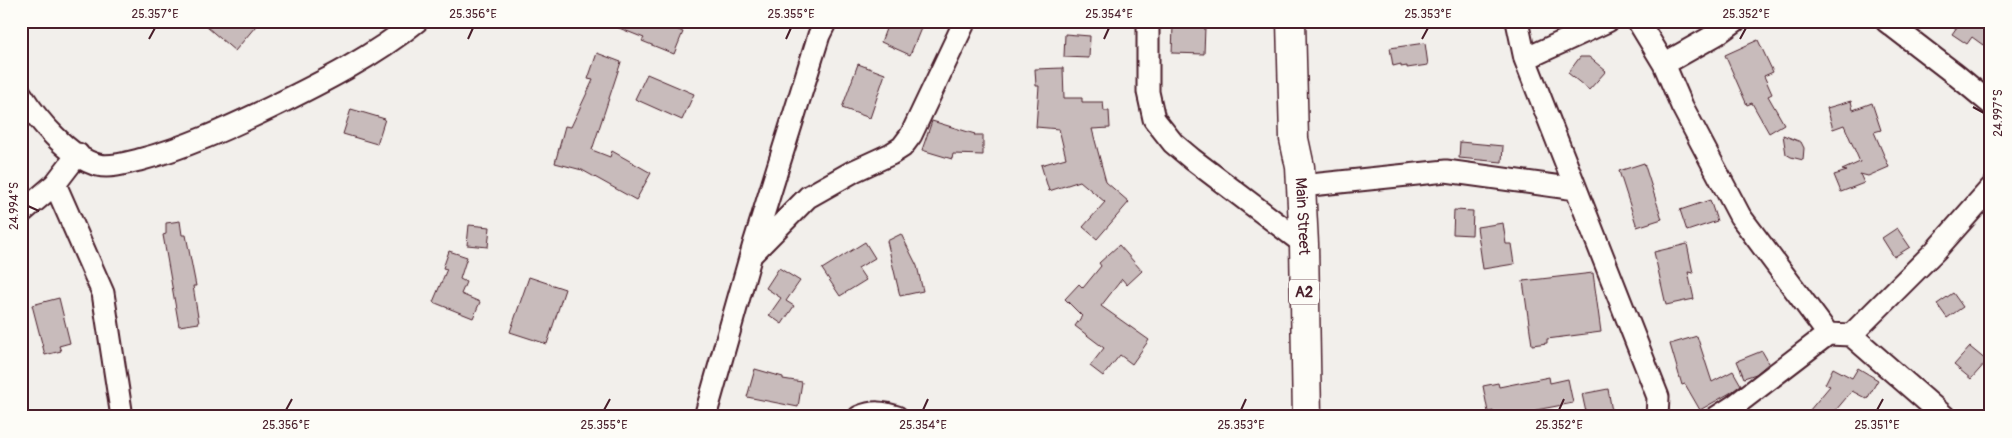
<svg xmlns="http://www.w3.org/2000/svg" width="2012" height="438" font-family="Pangolin,sans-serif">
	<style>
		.building { fill: #c8bbbb; stroke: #4a1f2b }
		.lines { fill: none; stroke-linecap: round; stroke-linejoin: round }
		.minor-casing { stroke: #4a1f2b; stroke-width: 25 }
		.trunk-casing { stroke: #4a1f2b; stroke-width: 31 }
		.minor { stroke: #fdfcf7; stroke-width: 21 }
		.trunk { stroke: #fdfcf7; stroke-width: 28 }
		.ticks { fill: none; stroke: #4a1f2b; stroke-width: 2 }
		.labels { text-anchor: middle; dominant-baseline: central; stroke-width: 4.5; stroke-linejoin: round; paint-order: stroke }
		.shield { fill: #fdfcf7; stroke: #806168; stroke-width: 1 }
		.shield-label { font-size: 15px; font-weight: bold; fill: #4a1f2b }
		.street-label { font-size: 16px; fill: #4a1f2b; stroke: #fdfcf7 }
		.neatline { fill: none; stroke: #4a1f2b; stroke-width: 2 }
		.ticks-label { font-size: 12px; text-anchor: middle; fill: #4a1f2b }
	</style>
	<rect width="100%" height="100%" fill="#f2efeb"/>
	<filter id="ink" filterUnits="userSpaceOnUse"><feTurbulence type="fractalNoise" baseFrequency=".02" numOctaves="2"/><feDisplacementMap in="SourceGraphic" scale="10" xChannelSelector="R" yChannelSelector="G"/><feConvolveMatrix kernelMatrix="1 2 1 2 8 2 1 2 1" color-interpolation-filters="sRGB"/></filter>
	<g filter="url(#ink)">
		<path class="building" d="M200 21H260L235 51Z
			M671 21 669 26 683 32 674 54 642 41 644 38 604 22Z
			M889 21H924L910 55 881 42Z
			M1948 21H1983L1991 26V33L1983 45 1972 37 1967 44 1952 34 1957 27Z
			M1173 26 1205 27 1204 54 1172 53Z
			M1065 34 1090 36 1089 58 1064 57Z
			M1758 40 1773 72 1764 76 1772 94 1768 96 1784 124 1769 133 1752 103 1747 105 1725 55Z
			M1425 43 1428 65 1407 68V66L1401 67V64L1393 66 1390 48Z
			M597 53 621 62 592 150 610 157 612 151 651 173 636 200 582 170 555 163 565 126 571 127 593 80 588 79Z
			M1580 57H1589L1606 71 1589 90 1568 73Z
			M858 64 885 74 870 118 842 108Z
			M1063 68 1064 98H1082V102H1103L1104 111H1109L1110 128 1092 129 1106 182 1129 202 1097 239 1083 227 1105 202 1080 181 1049 191 1041 165 1066 158 1059 129 1036 127 1039 86H1036L1035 69Z
			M647 74 694 94 682 120 635 99Z
			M1851 101 1853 110 1872 103 1881 130 1874 132 1889 167 1868 176 1860 174 1864 183 1841 192 1834 175 1847 171 1842 170 1860 162 1844 125 1833 129 1827 108Z
			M351 109 385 119 377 144 343 134Z
			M932 121 975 134 974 135H983V155L953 154 952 159 922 150Z
			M1783 135 1801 142 1804 148 1803 160 1791 157 1786 154Z
			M1460 142 1503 146 1502 162 1459 158Z
			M1644 163 1662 219 1637 227 1619 171Z
			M1710 200 1717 221 1687 231 1680 210Z
			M1454 210 1473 211 1472 235 1453 234Z
			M180 221 182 235H186L196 286H193L199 323 179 326 163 235 166 234V223Z
			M1503 223 1506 244H1511L1514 264 1483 269 1477 227Z
			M469 225 490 227 488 247 467 245Z
			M1897 228 1910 247 1894 257 1882 238Z
			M901 234 917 266 923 291 900 296 887 241Z
			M865 242 875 258 858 268 866 280 840 296 822 269Z
			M1687 244 1693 273 1688 272 1694 299 1666 305 1654 252Z
			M1119 245 1142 271 1127 285 1122 279 1101 306 1149 340 1132 364 1120 355 1103 376 1090 366 1104 348 1075 326 1082 316 1065 299 1079 284 1083 288 1101 266 1099 263Z
			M449 251 467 257 460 279 466 282 461 294 480 302 473 318 433 302 447 269 443 268Z
			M779 268 800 281 786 301 794 306 782 324 769 315 781 298 766 288Z
			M1593 273 1601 332 1547 339V343L1532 345 1523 281Z
			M529 277 565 289 547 344 510 332Z
			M1953 293 1963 307 1947 318 1937 304Z
			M59 298 70 343 59 346 61 351 45 355 32 305Z
			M1697 336 1712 382 1733 371 1741 385 1730 393 1700 410 1685 384 1682 385 1670 344Z
			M1970 347 1987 361 1971 379 1954 365Z
			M1762 351 1769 363 1756 374 1744 378 1737 361Z
			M1833 368 1852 378 1858 368 1878 380 1867 399 1852 391 1830 417H1804L1830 386 1825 384Z
			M755 369 783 377V379L802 382 798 407 747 397Z
			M1549 377 1550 383 1568 379 1573 403 1536 410 1537 413 1517 417H1495L1494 411 1488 412 1483 386 1498 383 1499 387Z
			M1608 389 1613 417H1587L1582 394Z"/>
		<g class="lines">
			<g class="minor-casing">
				<path id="minor" d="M1148 21V92L1154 119 1173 143 1192 159 1304 244
					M1517 21 1525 59 1658 397 1657 417
					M1638 21 1664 64 1682 106 1740 216 1828 334
					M1886 21 1956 75 1991 104
					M1525 59 1608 21
					M1664 64 1717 34 1735 21
					M21 94C36 118 69 158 98 165 110 168 127 163 139 160 185 148 228 128 270 108 321 83 373 57 417 21
					M55 184 103 293 122 417
					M1301 186 1446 171 1576 189
					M21 213 55 184 78 154
					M752 254 808 197 854 171 891 154 902 147 911 135 965 21
					M1851 335 1945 417
					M705 417 754 244 819 35 826 21
					M859 417C873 411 883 412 897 417
					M1717 417 1734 406 1828 334 1851 335 1936 250 1991 188"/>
			</g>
			<g class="trunk-casing">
				<g id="trunk">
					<path id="s1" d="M1291 21 1294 139 1300 167 1304 244 1307 417"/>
				</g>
			</g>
			<use href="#minor" class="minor"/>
			<use href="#trunk" class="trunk"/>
		</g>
	</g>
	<path class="ticks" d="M149 39 155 28M468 39 473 28M786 39 791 28M1104 39 1109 28M1422 39 1428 28M1740 39 1746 28M1973 107 1984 113M28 206 39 211M286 410 292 399M604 410 610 399M923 410 928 399M1241 410 1246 399M1559 410 1564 399M1877 410 1883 399"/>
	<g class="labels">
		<rect class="shield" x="1289" y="279.5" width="30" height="25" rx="4"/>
		<g class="shield-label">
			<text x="1304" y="292">A2</text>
		</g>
		<g class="street-label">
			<text stroke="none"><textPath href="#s1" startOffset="196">Main Street</textPath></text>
		</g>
	</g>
	<rect width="2012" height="438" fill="none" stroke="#fdfcf7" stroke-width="55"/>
	<rect x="28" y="28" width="1956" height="382" class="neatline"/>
	<g class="ticks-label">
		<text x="155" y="18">25.357°E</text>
		<text x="473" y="18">25.356°E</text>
		<text x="791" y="18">25.355°E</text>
		<text x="1109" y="18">25.354°E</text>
		<text x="1428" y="18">25.353°E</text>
		<text x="1746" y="18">25.352°E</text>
		<text transform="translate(1998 113) rotate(-90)" y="4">24.997°S</text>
		<text transform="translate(14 206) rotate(-90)" y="4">24.994°S</text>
		<text x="286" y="429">25.356°E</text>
		<text x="604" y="429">25.355°E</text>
		<text x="923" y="429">25.354°E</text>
		<text x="1241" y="429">25.353°E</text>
		<text x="1559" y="429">25.352°E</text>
		<text x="1877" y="429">25.351°E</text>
	</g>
</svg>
